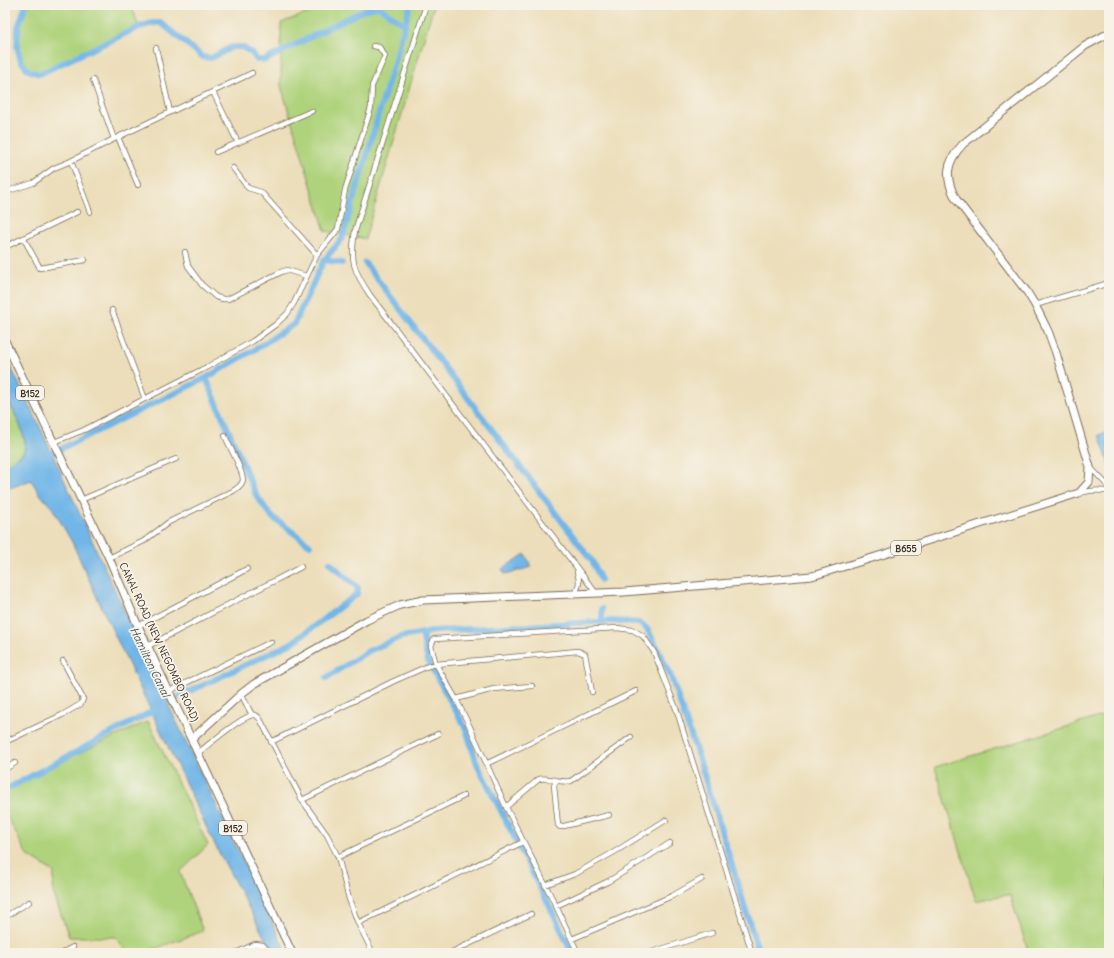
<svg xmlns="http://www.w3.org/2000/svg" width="1114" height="958" font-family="Delius,sans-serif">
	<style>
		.green { fill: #afd37c; stroke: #757e4d }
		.water { fill: #71b6e8; stroke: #567083 }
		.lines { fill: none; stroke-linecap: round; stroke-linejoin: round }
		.canal { stroke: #71b6e8; stroke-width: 6 }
		.minor-casing { stroke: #796955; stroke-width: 6 }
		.primary-casing { stroke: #796955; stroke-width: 9 }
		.minor { stroke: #fff; stroke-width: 4.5 }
		.primary { stroke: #fff; stroke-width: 7 }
		.labels { text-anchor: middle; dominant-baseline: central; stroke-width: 3.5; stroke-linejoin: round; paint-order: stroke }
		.shield { fill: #f7f3e8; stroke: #73665b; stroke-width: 1 }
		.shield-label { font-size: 9px; font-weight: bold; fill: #3b2a1e }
		.street-label { font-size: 10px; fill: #3b2a1e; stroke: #f7f3e8 }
		.water-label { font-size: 11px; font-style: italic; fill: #4b545b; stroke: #f7f3e8 }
	</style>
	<rect width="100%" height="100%" fill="#f7f3e8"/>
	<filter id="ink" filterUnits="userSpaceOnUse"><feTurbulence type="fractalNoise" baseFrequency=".025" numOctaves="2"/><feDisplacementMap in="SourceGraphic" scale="8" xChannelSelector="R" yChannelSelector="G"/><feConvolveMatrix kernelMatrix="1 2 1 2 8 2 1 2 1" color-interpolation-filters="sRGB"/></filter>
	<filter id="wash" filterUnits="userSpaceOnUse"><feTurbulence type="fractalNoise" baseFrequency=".012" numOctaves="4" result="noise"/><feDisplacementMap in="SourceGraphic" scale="16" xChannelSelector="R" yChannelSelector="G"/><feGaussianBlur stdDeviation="0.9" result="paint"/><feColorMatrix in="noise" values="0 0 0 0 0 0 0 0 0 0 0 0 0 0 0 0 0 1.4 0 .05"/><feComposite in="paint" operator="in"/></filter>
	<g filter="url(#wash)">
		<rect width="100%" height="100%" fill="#ecdeba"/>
		<path class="green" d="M26 5H131L139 27 39 74 28 70 21 61 17 46 18 27Z
			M329 5H434L365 239 325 231 281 86V23Z
			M5 394C11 407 29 437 24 450 22 457 11 462 5 466Z
			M1109 714V953H1029L1010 896 1005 895 976 901 935 767Z
			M148 721 208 845 180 872 203 931 143 953H127L116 937H69L53 892 54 872 27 855 5 812V788Z"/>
		<path class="water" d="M5 355 40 427 147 660 287 953H273L214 843 100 604 72 542 53 509 39 493 31 480 5 490V466L22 454 25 449V441L21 427 5 393Z
			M1109 430V464L1099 435Z
			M525 554 532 567 505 574 502 569Z"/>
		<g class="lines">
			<path class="canal" d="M26 5 18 27 17 46 21 61 28 70 39 74 139 27 153 23H161L203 57 211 58 232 47H242L252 53 257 60H265L364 10 379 7 405 25
				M324 260 342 263
				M365 263 592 561 601 580
				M206 378 256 495 271 516 310 545
				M46 456 206 378 254 350 294 324 324 260 342 239 405 25 410 5
				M602 609V622
				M422 633 428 661 466 729 477 764 554 915 572 953
				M326 678 368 651 401 637 435 631 616 621 639 623 647 629 656 645 670 674 701 765 759 953
				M5 790 151 712 167 702 292 643 357 594 358 588 330 563"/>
		</g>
	</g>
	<g filter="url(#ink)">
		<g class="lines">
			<g class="minor-casing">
				<path id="minor" d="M426 5 355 231C350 261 353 270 370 295L596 593
					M156 48 170 112
					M93 80 114 139
					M213 92 238 143
					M118 137 138 185
					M216 152 312 111
					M71 161 90 212
					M233 168 248 188 261 192 317 255
					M5 192 33 183 54 168 71 161 114 139 252 73
					M24 239 40 268 85 260
					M5 247 77 212
					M185 252 188 266 202 285 216 297 223 299H228L281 272 287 270 306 276
					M1035 305 1109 283
					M112 310 145 399
					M54 442 84 430 207 367 253 341 275 325 287 314 294 303 317 255 338 229 345 190 371 108 372 86 385 56 379 47 373 46
					M1090 467 1109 487
					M1079 493C1089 491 1099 489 1109 492
					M81 500 176 459
					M109 558 144 541 169 522 233 491C237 488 242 486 243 480 243 470 229 446 225 436
					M574 594C580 586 580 581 577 572
					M138 626 247 569
					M148 646 301 567
					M169 691 271 642
					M241 694 252 715
					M456 699 494 689 532 686
					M5 742 62 715 81 704 83 699 63 661
					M271 742 394 681 428 666 436 664 578 651 585 654 592 692
					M198 753C208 745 242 716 253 715 256 714 258 717 260 719L302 800 327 835 338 857 349 899 358 923 373 953
					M486 764 636 691
					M5 769 15 763
					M556 780 554 786 558 825 560 827 609 815
					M302 800 438 734
					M506 807 539 779C550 776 560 784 571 781L631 737
					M338 857 464 796
					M545 885 575 874 616 851 666 820
					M556 906 609 881 670 843
					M5 917 29 902
					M358 923 523 842
					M572 939 672 896 702 879
					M62 953 73 947
					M236 953 255 944 263 945 271 953
					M450 953 531 914
					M578 953 556 906 506 807 469 725 456 699 436 664 431 646 434 639 617 628 633 630 643 636 654 652 677 711 752 953
					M649 953 712 933"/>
			</g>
			<g class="primary-casing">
				<path id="primary" d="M5 341 109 558 138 626 292 953
					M192 739 241 694 254 684 367 620 400 605 423 600 624 592 812 576 869 559 1079 493 1089 482 1090 467 1056 353 1048 331 1035 305 1027 292 956 199C944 177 946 162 963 144L1085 46 1109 33"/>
			</g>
			<use href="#minor" class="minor"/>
			<use href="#primary" class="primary"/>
		</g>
	</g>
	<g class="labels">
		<g class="shield">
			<rect x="16" y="386" width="28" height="14" rx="3"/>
			<rect x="891" y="541" width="30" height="14" rx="3"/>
			<rect x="219" y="821" width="28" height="14" rx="3"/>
		</g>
		<g class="shield-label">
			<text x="30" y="393">B152</text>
			<text x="906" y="548">B655</text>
			<text x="233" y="828">B152</text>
		</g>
		<g class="street-label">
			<text transform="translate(159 642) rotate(65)">CANAL ROAD (NEW NEGOMBO ROAD)</text>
		</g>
		<g class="water-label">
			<text transform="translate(150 662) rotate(64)">Hamilton Canal</text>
		</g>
	</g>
	<rect width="1114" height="958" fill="none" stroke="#f7f3e8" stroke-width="20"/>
</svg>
